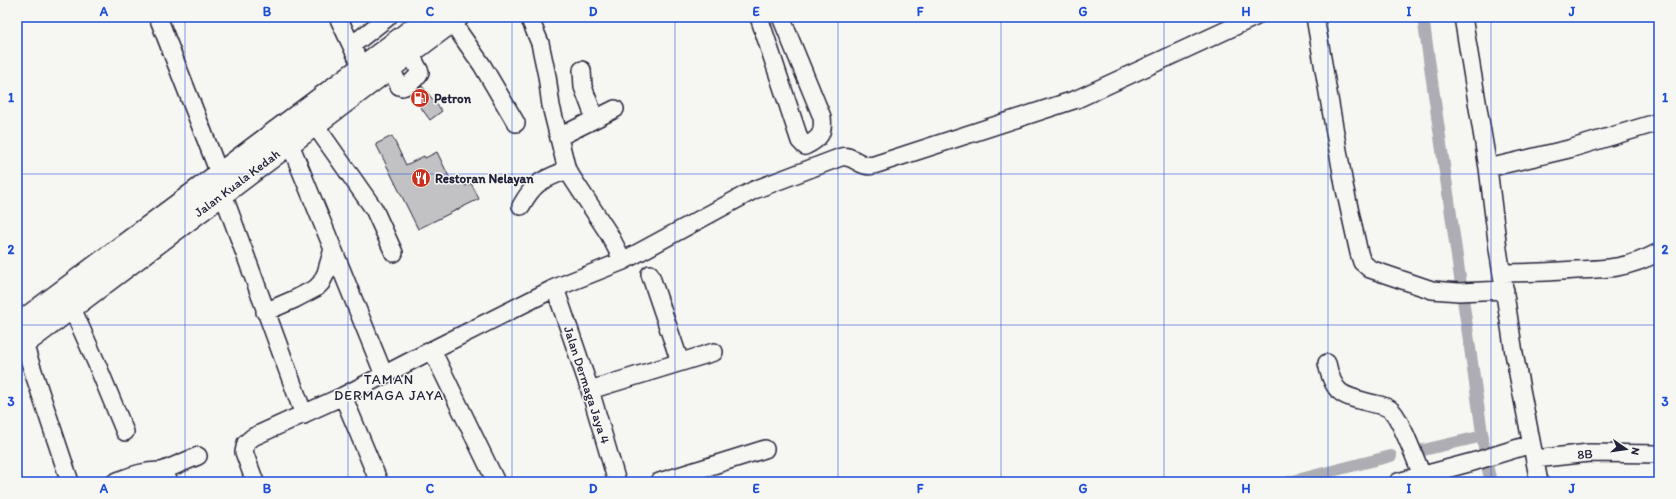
<svg xmlns="http://www.w3.org/2000/svg" width="1676" height="499" font-family="Itim,sans-serif">
	<style>
		.lines { fill: none; stroke-linecap: round; stroke-linejoin: round }
		.canal { stroke: #adadb3; stroke-width: 12 }
		.building { fill: #c2c2c4; stroke: #22223b }
		.minor-casing { stroke: #22223b; stroke-width: 20 }
		.major-casing { stroke: #22223b; stroke-width: 24 }
		.minor { stroke: #f6f6f2; stroke-width: 17 }
		.major { stroke: #f6f6f2; stroke-width: 21 }
		.grid { fill: none; stroke: #1d4ed8; stroke-width: 1; stroke-opacity: 0.55 }
		.labels { text-anchor: middle; dominant-baseline: central; stroke-width: 3; stroke-linejoin: round; paint-order: stroke }
		.poi-label { font-size: 13px; font-weight: bold; fill: #22223b; stroke: #f6f6f2; text-anchor: start }
		.street-label { font-size: 13px; fill: #22223b; stroke: #f6f6f2 }
		.neighbourhood-label { font-size: 14px; letter-spacing: 1px; fill: #22223b; stroke: #f6f6f2 }
		.neatline { fill: none; stroke: #1d4ed8; stroke-width: 1.5 }
		.grid-label { font-size: 13px; text-anchor: middle; font-weight: bold; fill: #1d4ed8 }
	</style>
	<rect width="100%" height="100%" fill="#f6f6f2"/>
	<filter id="ink" filterUnits="userSpaceOnUse"><feTurbulence type="fractalNoise" baseFrequency=".025" numOctaves="2"/><feDisplacementMap in="SourceGraphic" scale="8" xChannelSelector="R" yChannelSelector="G"/><feConvolveMatrix kernelMatrix="1 2 1 2 8 2 1 2 1" color-interpolation-filters="sRGB"/></filter>
	<g filter="url(#ink)">
		<g class="lines">
			<path class="canal" d="M1423 17 1486 461 1491 482
				M1419 451 1483 436
				M1289 482 1391 456"/>
		</g>
		<path class="building" d="M422 86 442 111 430 120 411 94Z
			M392 136 406 165 424 156 425 158 437 152 451 181 460 177 465 186 471 183 479 199 418 229 376 144Z"/>
		<g class="lines">
			<g class="minor-casing">
				<path id="minor" d="M158 17 219 173
					M338 17 362 68
					M529 17 540 43 547 76 551 106 567 170 609 234 623 261
					M759 17 800 141 805 146C820 139 824 133 822 117L781 17
					M1315 17 1344 185 1359 253 1362 262 1370 269 1432 290 1459 292 1505 290
					M1463 17 1488 168 1498 249 1514 353 1539 482
					M452 22 482 65 516 123
					M352 45 388 17
					M391 68 399 86 402 87C408 86 417 78 420 72L410 53
					M582 70 583 87 595 119
					M315 125 374 209 394 253
					M559 137 615 109
					M1488 168 1569 149 1659 122
					M223 194 304 415
					M521 206C535 181 542 180 567 170
					M333 249 384 375
					M1502 273C1527 273 1551 272 1576 270 1609 269 1629 268 1659 252
					M650 274 680 362
					M555 288 590 390 617 482
					M72 308 96 362 125 432
					M265 312 295 299 316 288 321 283 326 273 333 249 290 144
					M24 344 70 482
					M432 350 496 482
					M1327 363C1334 397 1344 396 1375 404 1381 405 1388 407 1392 411 1401 420 1416 461 1422 475
					M590 390 714 352
					M343 396 379 482
					M1535 459 1589 453 1659 454
					M162 471 198 456
					M115 482C131 476 145 470 162 471L169 482
					M255 482 244 452 246 443 253 437 343 396 432 350 555 288 623 261 754 190 841 157C854 154 860 169 874 165L1077 99 1255 17
					M659 482 765 449
					M1398 482 1476 461 1531 444"/>
			</g>
			<g class="major-casing">
				<path id="major" d="M17 325 429 17
					M17 349 458 17"/>
			</g>
			<use href="#minor" class="minor"/>
			<use href="#major" class="major"/>
		</g>
	</g>
	<path class="grid" d="M185 17V482M348 17V482M512 17V482M675 17V482M838 17V482M1001 17V482M1164 17V482M1328 17V482M1491 17V482M17 174H1659M17 325H1659"/>
	<defs>
		<g id="fuel-disc" transform="scale(1)"><circle r="9.5" fill="#c8321e" stroke="#f6f6f2"/><path d="M-5.5-6h7V0h2V4h1.3V-2.5L3-4.5l.8-.8L6-3V5H2.5V1h-1V6h-7ZM-4.2-4.7v3.2H.2V-4.7Z" fill="#fff"/></g>
		<g id="restaurant-disc" transform="scale(1)"><circle r="9.5" fill="#c8321e" stroke="#f6f6f2"/><path d="M-5-6h1v4h1v-4h1v4h1v-4h1v5L-1.5 .5V6h-2V.5L-5-1ZM5-6V6H3V1.5H1.5Q1.5-4 5-6Z" fill="#fff"/></g>
	</defs>
	<g fill-rule="evenodd">
		<use href="#fuel-disc" x="420" y="98"/>
		<use href="#restaurant-disc" x="421" y="178"/>
	</g>
	<g class="labels">
		<g class="poi-label">
			<text x="434" y="98">Petron</text>
			<text x="435" y="178">Restoran Nelayan</text>
		</g>
		<g class="street-label">
			<text transform="translate(237 183) rotate(-37)">Jalan Kuala Kedah</text>
			<text transform="translate(587 385) rotate(72)">Jalan Dermaga Jaya 4</text>
			<text transform="translate(1585 454) rotate(-3)">8B</text>
		</g>
		<g class="neighbourhood-label">
			<text x="389" y="379">TAMAN<tspan x="389" dy="16">DERMAGA JAYA</tspan></text>
		</g>
	</g>
	<rect width="1676" height="499" fill="none" stroke="#f6f6f2" stroke-width="44"/>
	<g transform="translate(1626 449) rotate(103)" stroke="#f6f6f2" stroke-width="3" paint-order="stroke">
	<path d="M0-3L7 15L0 10L-7 15Z" fill="#22223b"/>
	<text y="-6" font-size="11" font-weight="bold" text-anchor="middle" fill="#22223b">N</text>
	</g>
	<rect x="22" y="22" width="1632" height="455" class="neatline"/>
	<g class="grid-label">
		<text x="104" y="16">A</text>
		<text x="267" y="16">B</text>
		<text x="430" y="16">C</text>
		<text x="593" y="16">D</text>
		<text x="756" y="16">E</text>
		<text x="920" y="16">F</text>
		<text x="1083" y="16">G</text>
		<text x="1246" y="16">H</text>
		<text x="1409" y="16">I</text>
		<text x="1572" y="16">J</text>
		<text x="11" y="102">1</text>
		<text x="1665" y="102">1</text>
		<text x="11" y="254">2</text>
		<text x="1665" y="254">2</text>
		<text x="11" y="406">3</text>
		<text x="1665" y="406">3</text>
		<text x="104" y="493">A</text>
		<text x="267" y="493">B</text>
		<text x="430" y="493">C</text>
		<text x="593" y="493">D</text>
		<text x="756" y="493">E</text>
		<text x="920" y="493">F</text>
		<text x="1083" y="493">G</text>
		<text x="1246" y="493">H</text>
		<text x="1409" y="493">I</text>
		<text x="1572" y="493">J</text>
	</g>
</svg>
